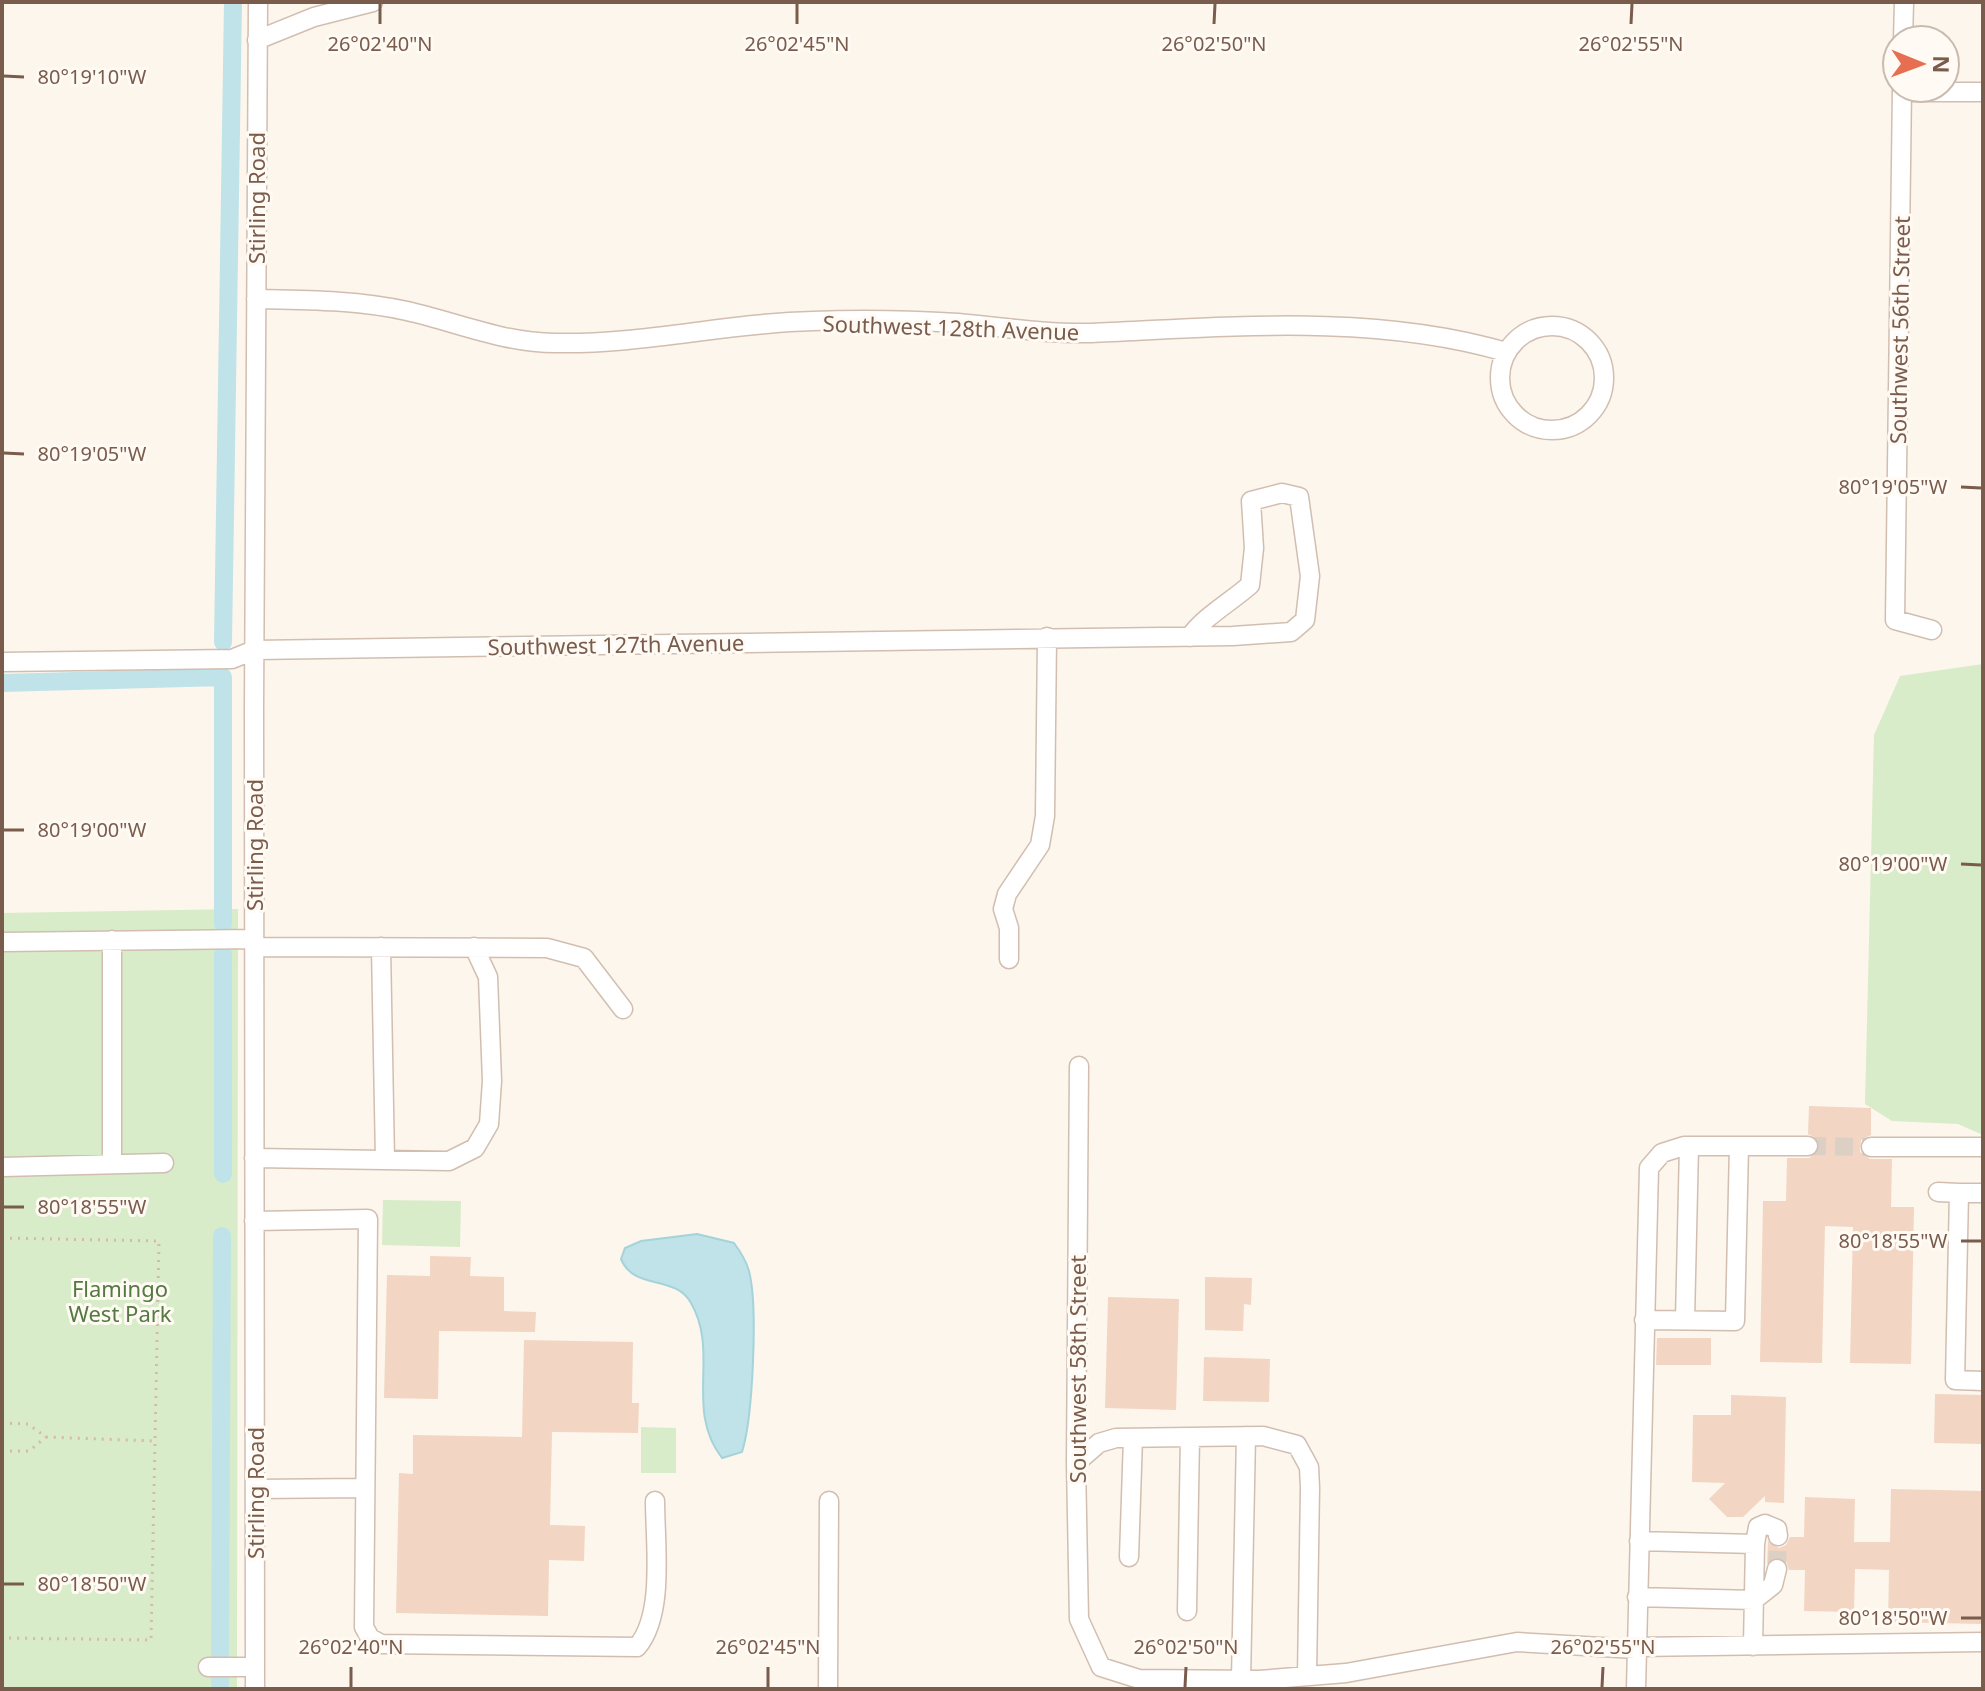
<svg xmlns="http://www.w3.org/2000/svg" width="1985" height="1691" font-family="'Noto Sans',sans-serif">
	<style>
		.green { fill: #d8ecc9 }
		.water { fill: #bfe3e8; stroke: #a5d3da; stroke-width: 2 }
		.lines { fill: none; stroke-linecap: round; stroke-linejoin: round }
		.canal { stroke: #bfe3e8; stroke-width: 18 }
		.building { fill: #f3d5c3 }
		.minor-tunnel { stroke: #dcd0c4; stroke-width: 18; stroke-dasharray: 18 9; stroke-linecap: butt }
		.minor-casing { stroke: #d1beb0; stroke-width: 21 }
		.path { stroke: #d9b8a5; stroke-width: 3; stroke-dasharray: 2 6; stroke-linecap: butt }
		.minor { stroke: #fff; stroke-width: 18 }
		.ticks { fill: none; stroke: #7a5c4d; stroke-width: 3 }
		.labels { text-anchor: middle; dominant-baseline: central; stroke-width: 6; stroke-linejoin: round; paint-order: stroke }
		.street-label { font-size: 22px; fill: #7a5c4d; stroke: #fffaf3 }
		.park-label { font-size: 22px; fill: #537a41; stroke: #fffaf3 }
		.ticks-label { font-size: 20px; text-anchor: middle; fill: #7a5c4d; stroke: #fffaf3; stroke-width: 6; stroke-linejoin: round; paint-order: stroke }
	</style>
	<rect width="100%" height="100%" fill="#fdf6ec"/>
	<path class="green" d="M1983 664V1135L1958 1124 1892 1121 1865 1104 1874 735 1900 676Z
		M238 909 237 1689H2V913Z
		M383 1200 461 1201 460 1247 382 1245Z
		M641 1427 676 1428V1473H641Z"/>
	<path class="water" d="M697 1234 734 1243C740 1251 746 1260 749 1271 758 1306 753 1417 742 1452L722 1458C684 1409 720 1353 691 1303 675 1274 634 1291 621 1259L625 1248 641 1241Z"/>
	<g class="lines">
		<path class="canal" d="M223 642 233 2
			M2 683 223 677V924
			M223 954V1174
			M220 1654 222 1236
			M220 1689V1680"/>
	</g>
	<path class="building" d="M1809 1106 1871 1108V1135L1861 1140 1860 1152 1870 1159H1892L1891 1207H1914L1911 1364 1850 1363 1853 1227 1825 1226 1822 1363 1760 1362 1763 1201H1786L1787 1158H1809L1819 1151 1818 1139 1808 1134Z
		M430 1256 471 1257 470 1276 504 1277V1311L536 1312 535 1332 439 1331 438 1399 384 1398 387 1275 430 1276Z
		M1205 1277 1252 1278 1251 1305 1244 1304 1243 1331 1205 1330Z
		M1108 1297 1179 1299 1176 1410 1105 1408Z
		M1657 1338H1711V1365H1656Z
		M524 1340 633 1342 632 1403H639L638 1433 552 1432 550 1525 585 1526 584 1561 549 1560 548 1616 396 1613 399 1473 413 1474V1435L522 1437Z
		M1204 1357 1270 1359 1269 1402 1203 1401Z
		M1935 1394 1983 1395V1444L1934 1443Z
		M1731 1395 1786 1397 1784 1503 1765 1502V1496L1743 1517H1727L1709 1499 1725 1483 1692 1482 1693 1415H1731Z
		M1891 1489 1983 1491V1624L1888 1622 1889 1570 1855 1569 1854 1612 1804 1611 1805 1570H1789L1786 1561 1779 1557 1767 1564 1768 1541 1779 1548 1786 1545 1790 1537H1804L1805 1497 1855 1499 1854 1542H1890Z"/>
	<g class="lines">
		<path class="minor-tunnel" d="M1808 1146 1871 1147
			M1777 1569 1778 1536"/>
		<g class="minor-casing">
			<path id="minor" d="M257 40 314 17 373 2
				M1903 40 1904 2
				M1902 88 1895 620 1932 630
				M1902 92H1983
				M256 299C307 300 357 300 407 311 456 322 504 343 555 343 641 345 726 323 813 321 861 319 910 320 958 323 1002 327 1046 334 1091 333 1227 327 1374 313 1506 352
				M1500 378a52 52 0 1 1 104 0a52 52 0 1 1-104 0Z
				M2 662 232 659 254 650 1233 636 1291 632 1305 620 1310 576 1299 497 1282 493 1251 501 1254 548 1250 585C1232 601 1201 619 1190 637
				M2 942 254 939
				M254 947 547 948 584 958 623 1009
				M381 947 385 1160
				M1009 959V928L1003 909 1007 894 1040 845 1045 816 1047 637
				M1079 1066 1076 1463 1079 1619 1101 1667 1139 1679 1259 1680 1346 1673 1517 1642 1636 1649
				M1871 1147H1983
				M254 1158 449 1161 475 1148 489 1124 492 1081 488 977 474 947
				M112 1164V940
				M2 1167 164 1163
				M1938 1192 1959 1193
				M1983 1193H1959L1955 1380 1983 1381
				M254 1221 368 1219 364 1627 370 1638 381 1644 637 1647C665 1615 655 1543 655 1501
				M1644 1320 1735 1321 1739 1146
				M1685 1320 1689 1146
				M1076 1463 1099 1443 1116 1438 1263 1436 1297 1445 1309 1467 1310 1488 1307 1676
				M255 1489 365 1488
				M1639 1541 1755 1544 1753 1646
				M1755 1544 1758 1527 1765 1524 1777 1529 1778 1536
				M1129 1557 1133 1438
				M1637 1597 1754 1600 1773 1585 1777 1569
				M1187 1611 1190 1437
				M1636 1647 1983 1642
				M208 1667H255
				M1241 1680 1246 1436
				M255 1689 254 706 258 2
				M828 1689 829 1501
				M1636 1689 1649 1168 1662 1153 1684 1146H1808"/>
		</g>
		<path class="path" d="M2 1238 159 1241 151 1640 2 1638
			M2 1423 28 1424 46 1437 154 1441
			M2 1451H29L46 1437"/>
		<use href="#minor" class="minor"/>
	</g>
	<path class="ticks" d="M380 24V4M797 24V4M1214 24 1215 4M1631 24 1632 4M4 76 24 77M4 453 24 454M1961 487 1981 488M4 830H24M1961 864 1981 865M4 1207H24M1961 1241H1981M4 1584H24M1961 1618H1981M351 1687V1667M768 1687V1667M1185 1687 1186 1667M1602 1687 1603 1667"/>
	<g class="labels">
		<g class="street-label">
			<text transform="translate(256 198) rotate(-90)">Stirling Road</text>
			<text transform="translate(951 327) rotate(2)">Southwest 128th Avenue</text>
			<text transform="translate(1899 330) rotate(-89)">Southwest 56th Street</text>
			<text transform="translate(616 644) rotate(-1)">Southwest 127th Avenue</text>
			<text transform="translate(254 845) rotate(-90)">Stirling Road</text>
			<text transform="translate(1077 1369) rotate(-90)">Southwest 58th Street</text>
			<text transform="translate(255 1493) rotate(-90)">Stirling Road</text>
		</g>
		<g class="park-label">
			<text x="120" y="1288">Flamingo<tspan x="120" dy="25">West Park</tspan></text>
		</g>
	</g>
	<g class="ticks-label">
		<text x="380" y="51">26°02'40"N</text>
		<text x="797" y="51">26°02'45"N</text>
		<text x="1214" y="51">26°02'50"N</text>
		<text x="1631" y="51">26°02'55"N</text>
		<text x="92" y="84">80°19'10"W</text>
		<text x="92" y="461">80°19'05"W</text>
		<text x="1893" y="494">80°19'05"W</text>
		<text x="92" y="837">80°19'00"W</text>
		<text x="1893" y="871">80°19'00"W</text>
		<text x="92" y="1214">80°18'55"W</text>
		<text x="1893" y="1248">80°18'55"W</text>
		<text x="92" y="1591">80°18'50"W</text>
		<text x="1893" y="1625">80°18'50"W</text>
		<text x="351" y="1654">26°02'40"N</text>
		<text x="768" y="1654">26°02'45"N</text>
		<text x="1186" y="1654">26°02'50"N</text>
		<text x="1603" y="1654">26°02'55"N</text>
	</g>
	<rect width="1985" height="1691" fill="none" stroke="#7a5c4d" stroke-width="8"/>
	<g transform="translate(1921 64) rotate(91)"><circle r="38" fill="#fffaf3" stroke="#cabbb1" stroke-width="2"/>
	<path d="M0-6L14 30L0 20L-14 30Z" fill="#e76f51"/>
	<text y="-12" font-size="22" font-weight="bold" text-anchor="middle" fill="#7a5c4d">N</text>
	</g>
</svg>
